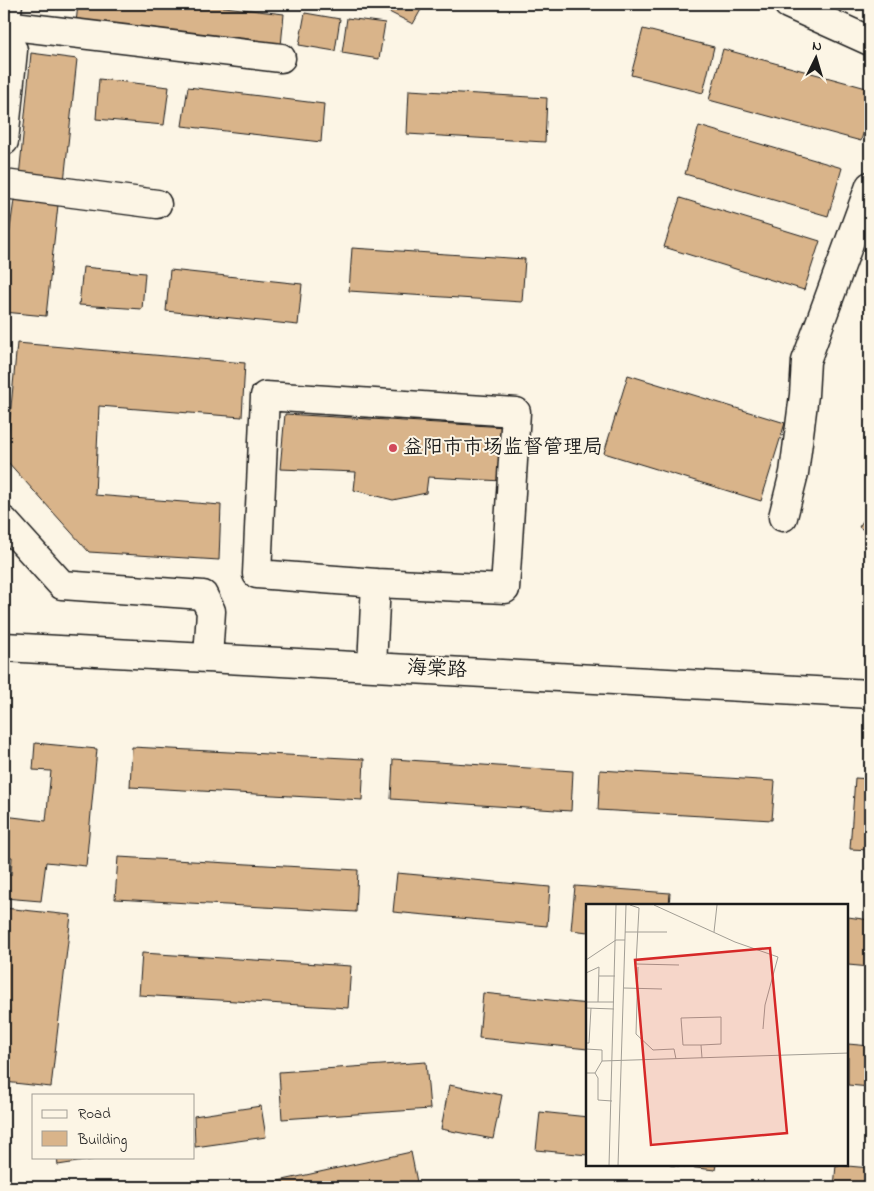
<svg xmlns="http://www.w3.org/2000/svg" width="874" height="1191" font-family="'Indie Flower','LXGW WenKai TC',sans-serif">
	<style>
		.building { fill: #d9b48a; stroke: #1c1c1c }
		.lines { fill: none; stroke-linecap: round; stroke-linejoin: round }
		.minor-casing { stroke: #1c1c1c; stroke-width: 31 }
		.minor { stroke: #fcf5e5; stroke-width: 28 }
		.poi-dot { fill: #d1495b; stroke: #fcf5e5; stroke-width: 2 }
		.labels { text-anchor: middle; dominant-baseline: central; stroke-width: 4; stroke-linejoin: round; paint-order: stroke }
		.poi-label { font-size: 20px; fill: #1c1c1c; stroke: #fcf5e5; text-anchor: start }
		.street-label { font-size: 20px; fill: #1c1c1c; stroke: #fcf5e5 }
		.inset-road { fill: none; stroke: #a29e95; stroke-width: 1 }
		.view { fill: #d62828; fill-opacity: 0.15; stroke: #d62828; stroke-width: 2.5 }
		.inset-edge { fill: none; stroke: #1c1c1c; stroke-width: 2.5 }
	</style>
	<rect width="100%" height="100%" fill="#fcf5e5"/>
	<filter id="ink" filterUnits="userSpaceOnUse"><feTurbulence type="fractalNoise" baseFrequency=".02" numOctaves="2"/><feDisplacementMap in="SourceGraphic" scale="10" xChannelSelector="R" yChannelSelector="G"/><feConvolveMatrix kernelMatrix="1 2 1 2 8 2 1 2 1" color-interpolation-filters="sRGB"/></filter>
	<g filter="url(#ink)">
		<path class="building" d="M78 4H199L284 14 281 46 76 23Z
			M373 4H424L413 24Z
			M305 13 340 19 335 51 299 45Z
			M347 18 385 23 379 59 342 53Z
			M643 29 714 47 703 93 631 75Z
			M723 49 870 89V108L861 141 709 100Z
			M31 53 77 59 64 182 19 177Z
			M99 79 169 87 164 125 96 119Z
			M188 87 324 104 321 142 182 126Z
			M409 90 547 98 545 142 407 134Z
			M699 126 842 168 828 216 685 174Z
			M680 198 820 241 804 290 664 247Z
			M14 200 58 205 46 316 4 312V271Z
			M352 248 525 259 522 302 349 291Z
			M83 267 145 273 142 309 79 305Z
			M170 270 302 284 298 325 166 311Z
			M17 343 245 363 242 417 99 406 95 495 221 505 219 560 89 552 6 460Z
			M628 375 785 423 761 501 604 453Z
			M285 414 506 427 503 481 428 477 426 493 393 500 354 490 356 472 280 469Z
			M870 510V534L859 527Z
			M35 743 97 749 86 866 46 862 41 901 4 898V874L11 875 12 857H4V816L46 821 51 771 33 770Z
			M132 747 364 759 362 800 130 787Z
			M393 759 573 771 571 811 391 799Z
			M600 770 775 781 772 820 598 810Z
			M855 778 870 779V859V850L850 849Z
			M118 857 358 870 356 912 115 899Z
			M397 873 550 887 547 926 393 912Z
			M575 886 670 893 669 905H588V932L571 930Z
			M4 908 71 915 51 1087 4 1082Z
			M848 917 870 920V967L848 965Z
			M142 953 351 966 348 1008 139 995Z
			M483 993 588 1004V1049L479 1038Z
			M848 1044 870 1046V1087L848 1085Z
			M426 1062 430 1109 282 1119 279 1072Z
			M449 1085 502 1095 493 1139 441 1129Z
			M261 1106 266 1137 195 1147 194 1116Z
			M540 1112 588 1117V1155L536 1150Z
			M411 1152 418 1187H265V1184Z
			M57 1157H110L58 1165Z
			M670 1165H716L715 1170Z
			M836 1165 870 1168V1187H834Z"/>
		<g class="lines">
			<g class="minor-casing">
				<path id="minor" d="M8 4 5 25 281 58
					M788 4 870 41
					M4 141 13 50
					M4 184 157 204
					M783 517 794 473 804 395 806 361 870 186
					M4 521 62 585 203 595 211 611 208 658
					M4 647 870 694
					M372 666 376 583 505 589 516 412 265 396 257 574 376 583"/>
			</g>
			<use href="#minor" class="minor"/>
		</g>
	</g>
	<circle class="poi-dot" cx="393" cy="448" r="5"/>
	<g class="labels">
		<g class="poi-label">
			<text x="403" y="448">益阳市市场监督管理局</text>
		</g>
		<g class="street-label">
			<text transform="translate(437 670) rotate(3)">海棠路</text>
		</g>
	</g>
	<g transform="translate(586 904)">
		<rect width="262" height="262" fill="#fcf5e5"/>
		<path class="inset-road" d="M44 1 53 4 50 60 93 61M68 1 149 38 192 53 179 101 177 125M39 28H81M128 28 131 1M0 56 30 36H39M52 63 50 130 67 146 88 145 90 155M0 69 13 63 12 98M13 72H29M38 84 76 85M0 98H28M0 104 28 105M0 139H3L5 104M115 141H97L95 114 135 113V140L115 141 116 154M0 145 16 146V157M0 169H9L16 157 263 149M9 169 12 174V196L26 197M23 262 30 1M32 262 40 1"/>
		<path class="view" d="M184 44 201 229 65 241 49 56Z"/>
		<rect width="262" height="262" class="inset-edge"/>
	</g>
	<rect width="874" height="1191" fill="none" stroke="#fcf5e5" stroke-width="20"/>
	<rect x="10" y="10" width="854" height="1171" fill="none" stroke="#1c1c1c" stroke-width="2" filter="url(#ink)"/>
	<rect x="32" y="1094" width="162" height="65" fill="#fcf5e5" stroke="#a29e95"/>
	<rect x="42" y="1110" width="25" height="8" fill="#fcf5e5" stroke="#a29e95"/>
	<text x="78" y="1118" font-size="15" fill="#1c1c1c">Road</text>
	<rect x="42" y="1131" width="25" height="15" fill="#d9b48a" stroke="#a29e95"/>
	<text x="78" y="1144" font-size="15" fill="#1c1c1c">Building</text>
	<g transform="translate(816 58) rotate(5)" stroke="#fcf5e5" stroke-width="4" paint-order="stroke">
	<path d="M0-4L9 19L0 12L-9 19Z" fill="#1c1c1c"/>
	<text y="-8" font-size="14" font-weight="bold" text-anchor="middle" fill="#1c1c1c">N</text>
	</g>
</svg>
